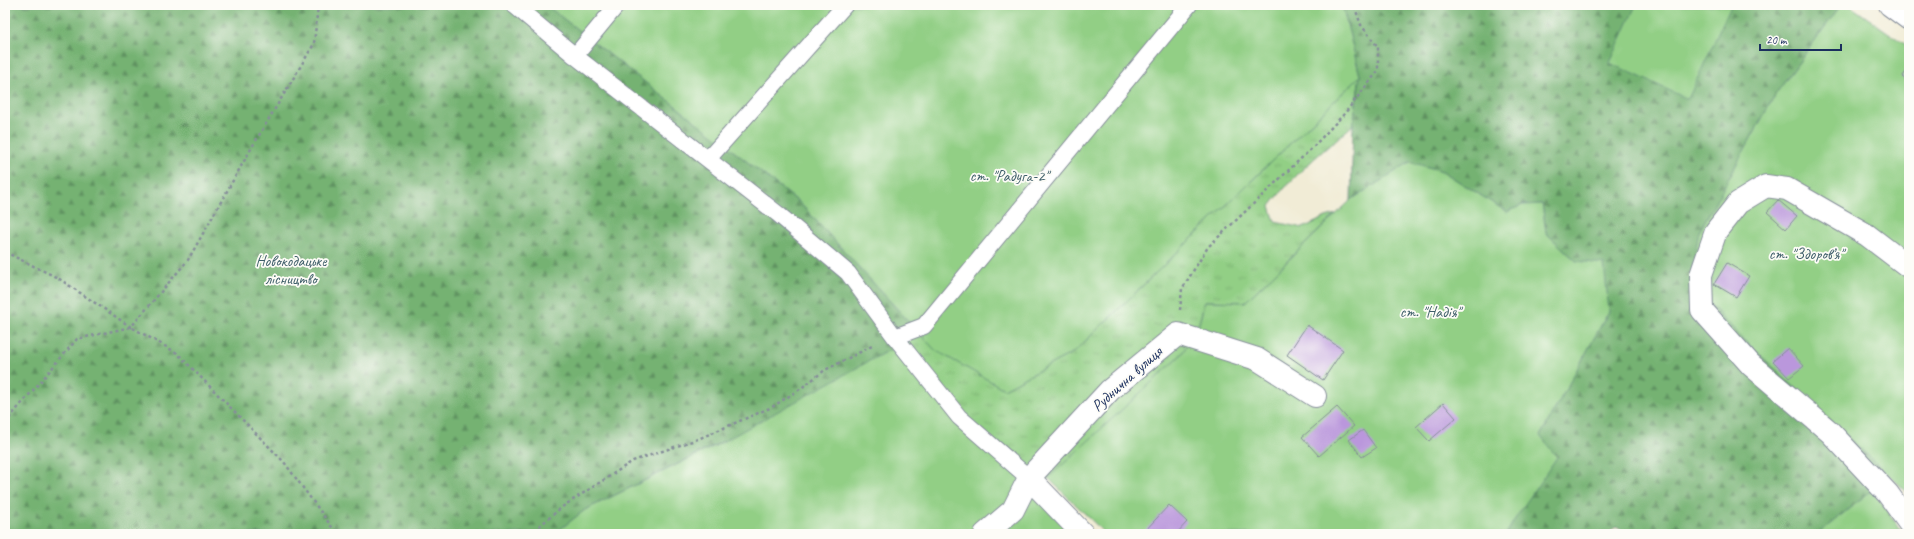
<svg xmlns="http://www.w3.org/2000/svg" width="1914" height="539" font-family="Caveat,sans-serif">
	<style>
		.grass { fill: url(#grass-tufts); stroke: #567f72 }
		.forest { fill: url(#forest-firs); stroke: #487068 }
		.garden { fill: #92cf85; stroke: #567f72 }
		.building { fill: #ba97dc }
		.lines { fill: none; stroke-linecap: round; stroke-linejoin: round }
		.lane-casing { stroke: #868e9a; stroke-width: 18 }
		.street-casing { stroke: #868e9a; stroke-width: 24 }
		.path { stroke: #868e9a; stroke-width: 2.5; stroke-dasharray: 3 3; stroke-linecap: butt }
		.lane { stroke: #fff; stroke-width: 16 }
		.street { stroke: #fff; stroke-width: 22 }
		.labels { text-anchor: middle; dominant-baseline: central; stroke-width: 3.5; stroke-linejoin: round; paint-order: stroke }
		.park-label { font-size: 16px; fill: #3f5f6a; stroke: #fdfcf7 }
		.street-label { font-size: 16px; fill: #1b2f5e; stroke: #fdfcf7 }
	</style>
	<defs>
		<pattern id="grass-tufts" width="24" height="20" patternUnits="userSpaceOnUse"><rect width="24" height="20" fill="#92cf85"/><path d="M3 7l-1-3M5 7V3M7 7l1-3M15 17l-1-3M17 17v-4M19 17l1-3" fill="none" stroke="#7db275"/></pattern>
		<pattern id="forest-firs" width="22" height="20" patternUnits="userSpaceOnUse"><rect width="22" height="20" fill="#75b272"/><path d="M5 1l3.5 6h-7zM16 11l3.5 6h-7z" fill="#5f9161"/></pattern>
	</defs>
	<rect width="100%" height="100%" fill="#fdfcf7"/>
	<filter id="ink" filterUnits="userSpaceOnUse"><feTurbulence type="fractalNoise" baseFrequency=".025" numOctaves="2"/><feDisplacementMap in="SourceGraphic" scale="8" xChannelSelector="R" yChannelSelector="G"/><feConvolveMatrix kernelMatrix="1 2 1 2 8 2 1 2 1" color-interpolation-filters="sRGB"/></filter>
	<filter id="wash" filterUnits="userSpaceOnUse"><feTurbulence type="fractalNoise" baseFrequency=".012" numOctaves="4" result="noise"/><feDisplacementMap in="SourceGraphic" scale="16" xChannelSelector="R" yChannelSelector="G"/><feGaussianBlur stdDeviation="0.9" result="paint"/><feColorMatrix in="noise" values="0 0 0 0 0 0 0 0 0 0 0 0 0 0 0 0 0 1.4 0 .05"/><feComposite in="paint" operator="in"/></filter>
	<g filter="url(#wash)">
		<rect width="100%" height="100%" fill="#f1ecd6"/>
		<path class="grass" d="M1360 76 1353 125C1323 151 1293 175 1270 206L1275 222 1303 228 1326 217 1336 214 1245 302 1205 301 1197 331 1180 356 1034 492 891 349 911 324 1004 389 1074 352Z"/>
		<path class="forest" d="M5 5H546L799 202 911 324 891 349 780 413 585 510 554 534H5Z
			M1342 5H1841L1775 95 1699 232 1743 339 1882 468 1872 490 1818 534H1629L1616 527 1608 534H1506L1515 519 1540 436 1609 311 1576 261 1546 233 1542 204 1523 205 1507 212 1442 171 1410 162 1351 200 1353 125 1360 76Z"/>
		<path class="garden" d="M546 5H1342L1360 76 1074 352 1004 389 935 350 799 202Z
			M1636 5H1731L1688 99 1610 63Z
			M1841 5H1849L1909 47V494L1743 339 1690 283 1699 232 1775 95Z
			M1410 162 1442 171 1507 212 1523 205 1542 204 1546 233 1576 261 1604 264 1609 311 1540 436 1557 457 1515 519 1506 534H1106L1048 478 1180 356 1197 331 1205 301 1245 302 1351 200Z
			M891 349 1034 492 1072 534H554L585 510 717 445Z
			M1872 490 1904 534H1818Z"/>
		<g id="blocks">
			<path class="building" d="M1909 68V82L1902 77Z
				M1778 200 1797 216 1786 229 1767 212Z
				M1727 263 1749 276 1736 297 1714 284Z
				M1307 325 1343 350 1323 380 1287 355Z
				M1788 348 1804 366 1789 378 1773 361Z
				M1443 403 1456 418 1429 441 1416 427Z
				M1337 407 1354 426 1319 456 1302 437Z
				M1363 430 1376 448 1362 457 1349 440Z
				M1169 505 1187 522 1176 534H1142Z"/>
		</g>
	</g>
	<g filter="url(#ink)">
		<use href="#blocks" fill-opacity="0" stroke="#868e9a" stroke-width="1"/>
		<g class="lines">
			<g class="lane-casing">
				<path id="lane" d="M514 5 575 56 778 214 848 273 895 337 959 417 1029 478
					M575 56 617 5
					M708 159 845 5
					M895 337 924 326 1189 5"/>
			</g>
			<g class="street-casing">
				<path id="street" d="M1890 5 1909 19
					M1909 267 1867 235 1787 189 1766 186 1738 203 1716 231 1701 275 1702 310 1751 365 1830 432 1888 494 1909 523
					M985 534 1013 510 1029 478
					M1083 534 1029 478 1110 390 1178 334 1257 359 1315 396"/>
			</g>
			<path class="path" d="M5 252 58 278 131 327 188 260 252 147 314 44 318 5
				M1180 310 1182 289 1208 247 1311 149 1345 113 1378 71V47L1361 25 1354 5
				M5 423 77 339 131 327 177 353 284 462 337 534
				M530 534 562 507 633 461 698 439 772 407 800 389 825 370 874 345"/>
			<use href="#lane" class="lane"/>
			<use href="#street" class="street"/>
		</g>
	</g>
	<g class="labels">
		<g class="park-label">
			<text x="1009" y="176">ст. "Радуга-2"</text>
			<text x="1806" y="254">ст. "Здоров’я"</text>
			<text x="291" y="261">Новокодацьке<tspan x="291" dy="18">лісництво</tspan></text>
			<text x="1430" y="312">ст. "Надія"</text>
		</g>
		<g class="street-label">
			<text transform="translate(1127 379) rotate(-42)">Руднична вулиця</text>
		</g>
	</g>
	<rect width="1914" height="539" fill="none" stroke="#fdfcf7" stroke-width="20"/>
	<path d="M1760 44v6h81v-6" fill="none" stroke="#1b2f5e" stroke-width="2"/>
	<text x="1766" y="44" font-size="12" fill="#1b2f5e" stroke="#fdfcf7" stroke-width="3" paint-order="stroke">20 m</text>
</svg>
